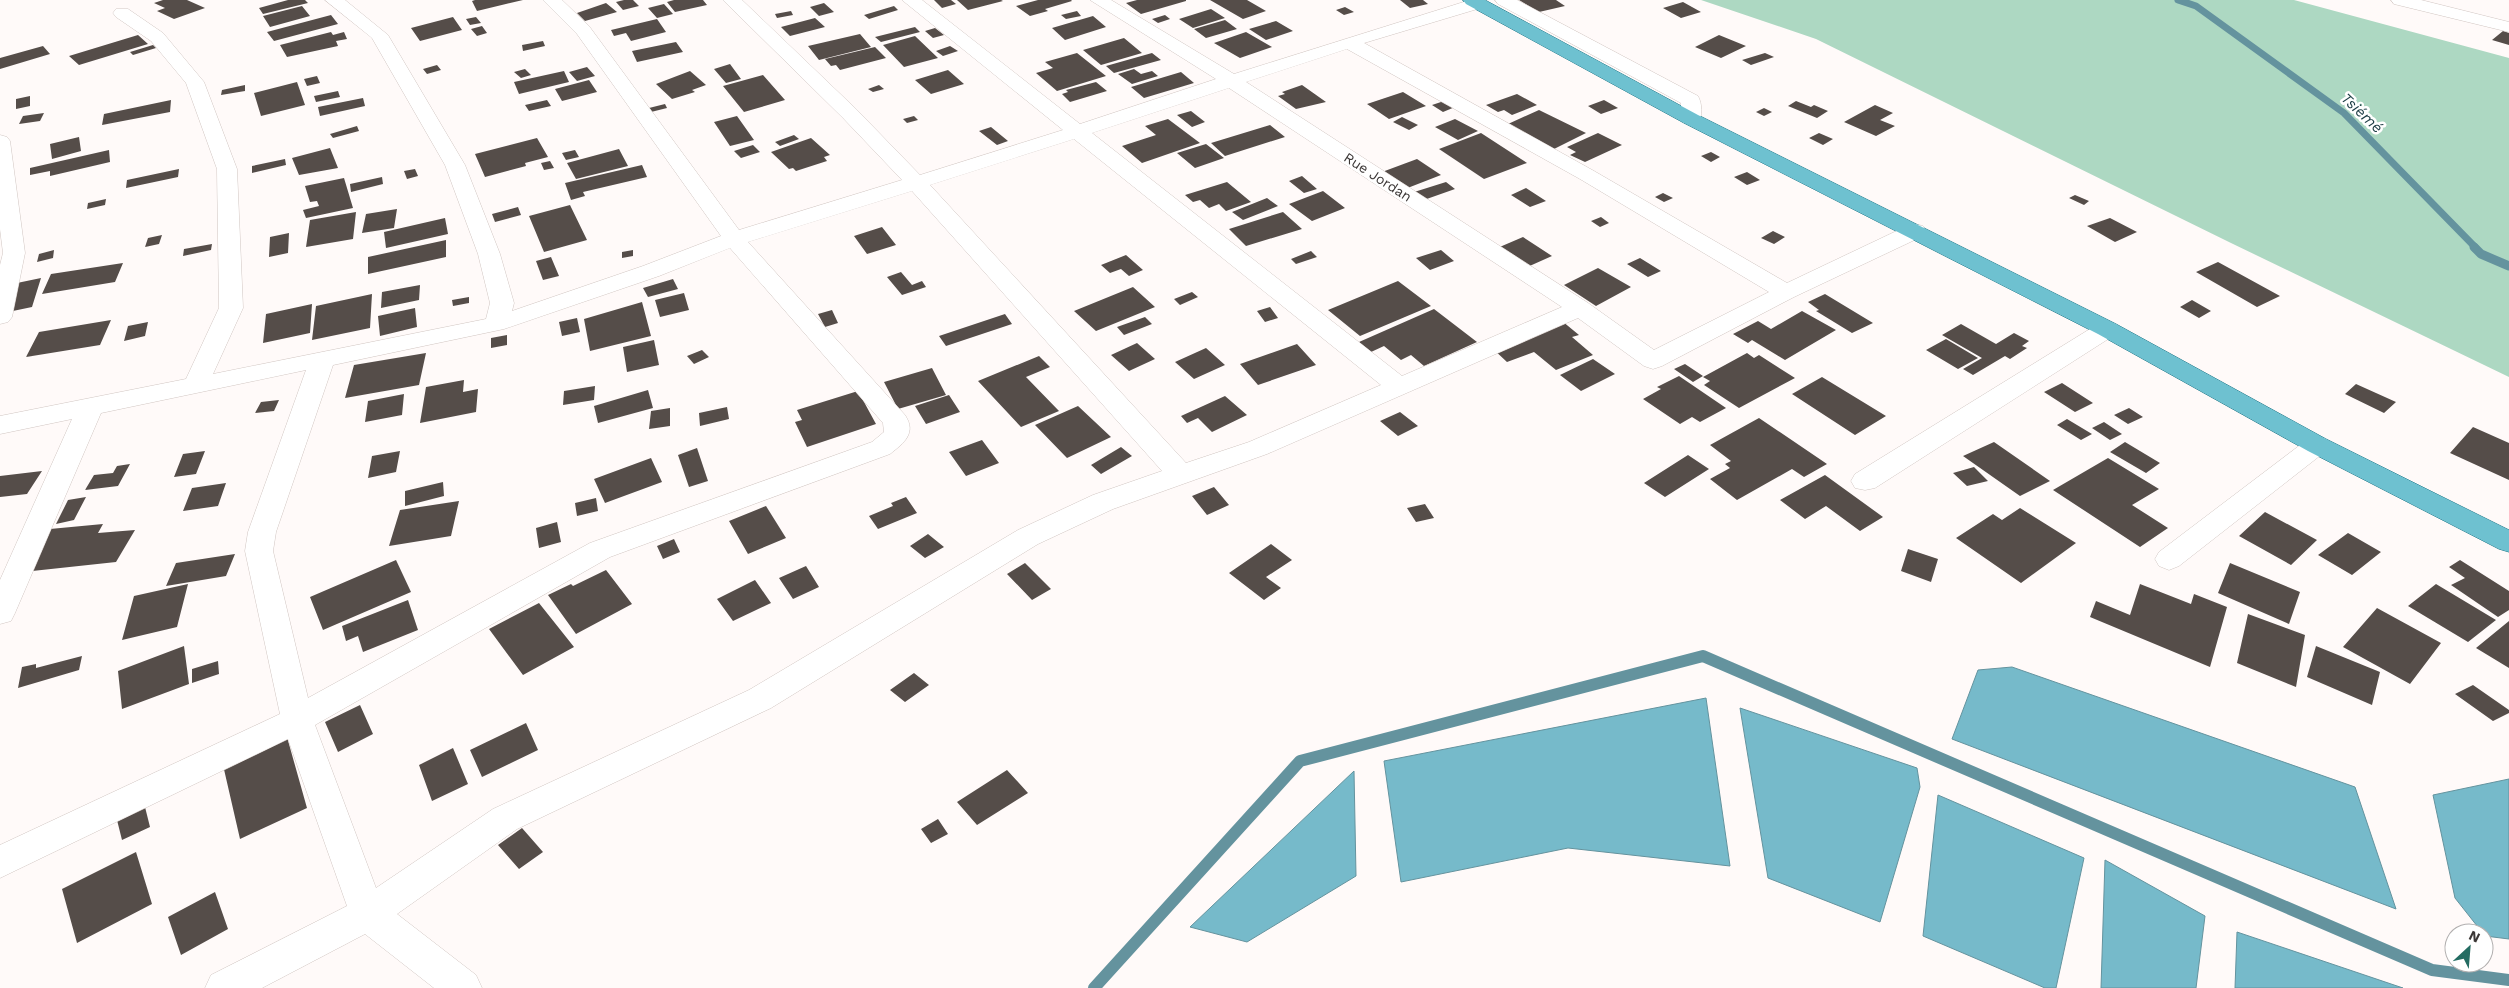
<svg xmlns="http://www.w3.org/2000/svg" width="2509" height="988" font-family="'Work Sans',sans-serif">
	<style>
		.green { fill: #add8c2 }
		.water { fill: #76baca; stroke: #64939e }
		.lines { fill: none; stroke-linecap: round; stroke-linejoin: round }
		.stream-far2 { stroke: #64939e; stroke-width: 7 }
		.stream-far1 { stroke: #64939e; stroke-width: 9 }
		.stream { stroke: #64939e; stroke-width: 12 }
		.building { fill: #554d49 }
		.street-casing { stroke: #d1c6c2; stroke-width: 1 }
		.primary-casing { stroke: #1d7586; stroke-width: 1 }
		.street { fill: #fff; fill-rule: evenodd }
		.primary { fill: #6ec1d0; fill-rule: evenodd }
		.labels { text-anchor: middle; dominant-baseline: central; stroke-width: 5; stroke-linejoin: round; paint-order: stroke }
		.far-street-label { font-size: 14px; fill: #3b3736; stroke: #fff }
		.far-water-label { font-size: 15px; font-style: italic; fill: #1a3b43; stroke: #fff }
	</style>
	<rect width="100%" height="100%" fill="#fffaf9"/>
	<path class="green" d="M1701 0H2294L2509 58V377L2231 243 1816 39Z"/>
	<path class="water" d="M2012 667 2355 787 2396 909 1952 739 1978 670Z
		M1706 698 1730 866 1568 848 1401 882 1384 761Z
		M1740 708 1917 768 1920 787 1880 922 1768 878Z
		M1354 771 1356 876 1247 942 1190 927Z
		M2509 779V939L2485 936 2455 898 2433 795Z
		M1938 795 2084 858 2056 988H2045L1923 936Z
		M2105 860 2205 916 2196 988H2101Z
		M2237 932 2403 988H2235Z"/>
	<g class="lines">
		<path class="stream-far2" d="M2178 0 2196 6 2344 113 2476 248"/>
		<path class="stream-far1" d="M2474 247 2481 254 2509 266"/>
		<path class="stream" d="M1094 988 1300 761 1703 656 2432 970 2509 980"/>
	</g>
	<path class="building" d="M163 0H187L205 8 174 19 157 11 165 8 154 3Z
		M288 0H305L308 3 263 14 259 8Z
		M523 0 477 11 472 1 475 0Z
		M624 0H633L639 6 623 10 616 2Z
		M674 0H703L707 5 675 12 667 2Z
		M934 0H951L956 4 942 8Z
		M957 0H1001L1003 1 968 10Z
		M1038 0H1071L1072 1 1045 9 1048 11 1030 16 1016 6Z
		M1137 0H1186V1L1141 14 1126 3Z
		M1210 0H1247L1266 11 1243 19Z
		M1400 0H1423L1428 4 1410 8Z
		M1519 0H1556L1565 6 1539 12Z
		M1683 2 1701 12 1681 18 1663 8Z
		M606 3 617 12 585 21 577 13Z
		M824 3 834 12 819 16 810 7Z
		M664 4 673 14 657 18 648 8Z
		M302 6 310 16 270 27 263 16Z
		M894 6 898 10 869 19 864 15Z
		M1345 7 1354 12 1344 15 1336 10Z
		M1211 9 1225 18 1193 28 1179 19Z
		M791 11 793 15 777 18 775 14Z
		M1077 11 1081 16 1066 19 1061 15Z
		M331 15 338 24 274 41 267 32Z
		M1165 15 1170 19 1158 23 1152 19Z
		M1093 16 1106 27 1065 40 1052 28Z
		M453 17 462 30 420 41 411 28Z
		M476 17 481 23 470 25 466 19Z
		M815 18 825 27 790 36 781 27Z
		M657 19 666 32 631 41 626 33 614 36 611 30Z
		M1225 20 1237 29 1206 38 1194 29Z
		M1276 21 1293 31 1266 40 1249 29Z
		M482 26 487 33 477 36 471 29Z
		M915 27 920 32 881 42 875 37Z
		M935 28 944 35 933 38 925 31Z
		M2503 31 2509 33V45L2492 40Z
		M331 32 333 35 344 32 347 39 336 41 338 46 287 57 280 45Z
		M1246 32 1272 47 1240 58 1214 43Z
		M860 34 871 47 819 60 808 46Z
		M138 35 148 44 79 65 69 56Z
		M1719 35 1746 46 1721 58 1695 47Z
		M915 36 938 58 904 67 883 45Z
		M1124 38 1142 53 1101 65 1083 50Z
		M543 41 545 46 523 51 522 45Z
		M676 42 683 52 637 62 632 51Z
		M153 45 156 48 133 55 130 52Z
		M43 46 50 54 0 69V58Z
		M950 46 958 51 943 56 936 51Z
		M875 47 886 58 840 70 836 65 831 66 825 59Z
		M1077 53 1106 76 1057 91 1036 73 1053 68 1045 62Z
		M1152 53 1161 60 1114 73 1106 66Z
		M1765 53 1774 57 1751 65 1742 60Z
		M730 64 741 79 726 83 714 69Z
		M437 65 441 70 427 74 423 69Z
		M587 67 595 76 577 81 569 72Z
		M525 69 531 75 521 78 514 72Z
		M1134 69 1141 74 1152 71 1158 76 1132 84 1118 74Z
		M948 70 964 84 931 94 915 80Z
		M564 71 569 82 519 94 514 82Z
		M690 71 706 85 692 90 695 92 672 99 656 84Z
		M1181 72 1194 83 1144 98 1131 87Z
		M763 75 785 100 744 112 723 86Z
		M317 76 320 83 307 86 304 79Z
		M589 80 597 92 562 101 555 89Z
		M297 82 305 105 261 116 254 93Z
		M1096 82 1107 91 1070 102 1062 94 1068 92 1066 90Z
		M245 85V91L221 95 222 90Z
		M879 85 884 89 873 92 868 89Z
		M1302 85 1326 102 1296 109 1278 96 1285 94 1282 92Z
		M338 91 340 97 316 102 314 96Z
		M1403 92 1426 106 1389 119 1367 104Z
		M1517 94 1537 105 1512 115 1504 110 1498 112 1486 105Z
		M30 96V106L16 109V99Z
		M363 98 365 106 320 116 318 107Z
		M171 100 170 112 102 125 104 114Z
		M547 100 551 106 529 111 525 105Z
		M1604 100 1618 108 1601 114 1588 106Z
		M1444 101 1455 107 1443 112 1432 105Z
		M1796 101 1811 107 1814 105 1828 111 1817 118 1788 106Z
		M665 104 667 108 651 112 649 108Z
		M1875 105 1893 113 1880 120 1895 126 1876 136 1844 122Z
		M1764 108 1772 112 1764 116 1756 112Z
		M1539 110 1586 133 1554 149 1508 124Z
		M1191 111 1205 122 1192 127 1177 115Z
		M44 113 40 121 19 124 23 116Z
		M737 116 754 140 730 146 714 122Z
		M914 116 918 120 907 123 903 119Z
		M1402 117 1418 125 1409 130 1393 122Z
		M1168 119 1200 143 1142 163 1122 146 1156 135 1145 126Z
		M1455 119 1478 131 1458 140 1435 127Z
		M1270 125 1285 137 1225 156 1211 143Z
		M357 126 359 131 333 138 330 134Z
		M991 127 1008 141 997 145 979 131Z
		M1481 133 1527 163 1484 179 1439 149Z
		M1598 133 1622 145 1585 162 1570 155 1576 152 1567 147Z
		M1819 133 1833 139 1823 145 1809 138Z
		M794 135 799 139 780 146 775 142Z
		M79 137 81 151 52 159 50 144Z
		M537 138 548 157 525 163 526 166 485 177 475 154Z
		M811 138 830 155 824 157 827 161 796 171 793 168 789 169 771 152Z
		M1206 144 1224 158 1195 168 1177 153Z
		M753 145 760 152 741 158 734 151Z
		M330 148 338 168 299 175 292 158Z
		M619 149 628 166 576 179 567 163Z
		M109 150 110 162 50 176V171L30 175V168Z
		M575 150 579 157 566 160 562 153Z
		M1711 152 1720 157 1711 162 1701 156Z
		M285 159 286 165 252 173V166Z
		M1417 159 1441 175 1405 189 1382 172Z
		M550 161 554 168 544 170 541 163Z
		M642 165 647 177 583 192 585 196 571 200 565 183Z
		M179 169 178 177 126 188 127 180Z
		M415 169 418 176 407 179 404 171Z
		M1747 172 1760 180 1747 185 1734 177Z
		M1302 176 1317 189 1304 193 1289 181Z
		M382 177 383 184 351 192 350 184Z
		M344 178 353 208 306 218 303 210 319 206 317 201 310 202 305 186Z
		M1227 182 1251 202 1226 211 1219 204 1209 208 1200 200 1193 202 1185 195Z
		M1446 182 1455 189 1421 201 1411 193Z
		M1526 188 1546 201 1530 207 1511 195Z
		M1323 191 1345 208 1312 221 1289 204Z
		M1663 193 1673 198 1664 202 1655 197Z
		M2075 195 2089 201 2084 205 2069 198Z
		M1267 198 1278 206 1243 220 1232 212Z
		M106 199 105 205 87 209 88 203Z
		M570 205 587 240 544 252 529 216Z
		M518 207 521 215 495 222 492 214Z
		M397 209 394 228 362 233 366 214Z
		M356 212 353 239 306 247 310 220Z
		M1283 212 1302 229 1246 246 1229 229Z
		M1601 217 1609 223 1600 227 1591 221Z
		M445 218 448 234 386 248 384 232Z
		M2110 218 2137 232 2115 242 2087 226Z
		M882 227 896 245 867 254 854 236Z
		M1773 231 1785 237 1774 244 1761 238Z
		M289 233 288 253 269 257 270 237Z
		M162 235 159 244 145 247 148 238Z
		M1523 237 1552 256 1523 269 1495 249Z
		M446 240V257L368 274V257Z
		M212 244 211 250 183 256 184 249Z
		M54 250 53 258 37 262 39 254Z
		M633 250V256L622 258V252Z
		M1441 250 1454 261 1430 270 1416 258Z
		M1311 251 1317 257 1296 264 1291 259Z
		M1126 255 1143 270 1129 276 1121 269 1110 273 1101 265Z
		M551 257 559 276 543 280 536 261Z
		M1640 258 1661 271 1648 277 1627 264Z
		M2218 262 2280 296 2257 307 2196 272Z
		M123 263 115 282 42 294 51 274Z
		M1598 268 1631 287 1596 306 1564 285Z
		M901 272 912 285 922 281 926 287 902 295 887 277Z
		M41 278 32 307 8 312 17 283Z
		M673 279 678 289 648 297 643 288Z
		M1398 281 1431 306 1360 336 1328 310Z
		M420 285 419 300 381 308 382 292Z
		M1133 287 1155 307 1096 331 1074 311Z
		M1192 292 1198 297 1180 305 1174 299Z
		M684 293 689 310 660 317 655 300Z
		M372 294 370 328 312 340 316 306Z
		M1825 294 1873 323 1852 333 1816 311 1819 310 1808 302Z
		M469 297V303L453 306 452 300Z
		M2192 300 2211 311 2199 318 2180 307Z
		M642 302 651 336 590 351 584 319Z
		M312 304 310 333 263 343 266 314Z
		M1270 307 1278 318 1265 322 1257 311Z
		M415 308 417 327 380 336 378 316Z
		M1434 309 1477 342 1424 366 1411 355 1401 360 1384 346 1371 352 1359 342Z
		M832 310 838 323 825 327 818 314Z
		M1802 311 1836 330 1785 360 1752 340 1748 343 1733 334 1758 321 1771 329Z
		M1005 314 1012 324 946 346 939 336Z
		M1145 317 1152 324 1124 335 1117 327Z
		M577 318 580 332 562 336 559 322Z
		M111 320 100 345 26 357 39 332Z
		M1562 321 1579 335 1572 337 1593 355 1556 370 1534 352 1507 362 1492 348Z
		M148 322 145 336 124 341 128 326Z
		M1961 324 1996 344 2014 333 2029 341 2022 346 2027 348 2010 359 2005 356 1973 375 1963 369 1982 358 1942 335Z
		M507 335V345L491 348V338Z
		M1946 339 1978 358 1958 369 1926 350Z
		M654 340 659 365 627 372 623 347Z
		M1137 343 1155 359 1129 371 1111 355Z
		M1297 344 1316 365 1258 385 1240 364Z
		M1206 348 1225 365 1194 379 1175 362Z
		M702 350 709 357 694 364 687 356Z
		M426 353 419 385 345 398 354 365Z
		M1747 353 1754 358 1759 355 1795 378 1739 408 1704 385 1710 381 1703 377Z
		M1039 356 1050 367 1026 377 1059 411 1021 427 978 381Z
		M1593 359 1615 374 1581 391 1560 375Z
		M1685 364 1703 376 1693 382 1674 369Z
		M932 368 946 395 898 409 884 382Z
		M1679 376 1726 408 1700 422 1692 417 1680 424 1643 399 1661 389 1657 387Z
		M1822 377 1886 416 1855 435 1792 394Z
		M464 380 463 392 478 389 476 412 420 423 426 387Z
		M2062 383 2093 403 2075 412 2044 392Z
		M2356 384 2396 402 2384 413 2345 394Z
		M595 386 594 400 563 405 564 391Z
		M648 390 653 408 598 423 594 406Z
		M858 391 876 424 807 447 795 422 802 420 797 410Z
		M404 394 402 415 365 422 368 401Z
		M949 395 960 412 926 424 915 406Z
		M1225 396 1247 415 1212 432 1198 418 1187 423 1181 416Z
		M279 400 274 411 255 413 261 402Z
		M1078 406 1111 437 1067 458 1035 425Z
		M727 407 729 419 700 426 699 413Z
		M670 408V426L649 429 651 411Z
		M2129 408 2143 417 2128 424 2114 415Z
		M1400 412 1418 426 1398 436 1380 421Z
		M1759 418 1827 464 1804 477 1792 469 1737 500 1710 479 1730 468 1725 464 1731 461 1710 445Z
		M2067 419 2092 434 2081 440 2057 425Z
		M2104 422 2122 434 2110 440 2092 428Z
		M2473 427 2509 443V480L2450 453Z
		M982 440 999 463 966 476 949 452Z
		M1994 442 2050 481 2020 496 1963 456Z
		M2125 442 2160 463 2146 473 2110 452Z
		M1121 447 1132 456 1101 474 1091 465Z
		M697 448 708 481 689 487 678 455Z
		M205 451 196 474 174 477 183 454Z
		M400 451 396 472 368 478 372 456Z
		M1688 455 1709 469 1665 497 1644 483Z
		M651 458 662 482 605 503 594 479Z
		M2108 458 2159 489 2132 505 2168 528 2140 547 2053 490Z
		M130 464 118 486 85 490 94 475 113 473 117 466Z
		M1974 467 1988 481 1967 486 1953 473Z
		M42 471 27 494 0 497V476Z
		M1825 475 1883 517 1860 531 1826 506 1805 519 1780 500Z
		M443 482 444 496 405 506V491Z
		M226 483 218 506 183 511 192 488Z
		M1214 487 1229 505 1207 515 1192 496Z
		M86 497 74 520 56 524 68 500Z
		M906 497 917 513 878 529 869 516 893 506 891 503Z
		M596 498 598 511 577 516 575 503Z
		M459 501 451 536 389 546 400 510Z
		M1425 504 1434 518 1416 522 1407 508Z
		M766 506 786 538 748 554 729 521Z
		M2020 508 2076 543 2021 583 1956 538 1993 514 2002 520Z
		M2265 512 2317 540 2291 565 2239 536Z
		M557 522 561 542 539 548 536 528Z
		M103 524 98 533 135 530 116 562 23 572 50 529Z
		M2348 533 2381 552 2352 575 2318 555Z
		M928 534 944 547 925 558 910 546Z
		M674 539 680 552 663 559 657 546Z
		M1271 544 1292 560 1266 577 1281 588 1264 600 1229 573Z
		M1908 549 1938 559 1931 582 1901 571Z
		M235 554 226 576 166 586 176 563Z
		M396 560 411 592 323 630 310 597Z
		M2460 560 2509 591V610L2498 617 2451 585 2465 578 2449 567Z
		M1025 563 1051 589 1032 600 1007 574Z
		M2230 563 2300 592 2289 624 2218 593Z
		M806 566 819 587 793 599 779 578Z
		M606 570 632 604 576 634 548 595 571 584 573 586Z
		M755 580 771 603 733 621 717 599Z
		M188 584 177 627 122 640 134 596Z
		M2140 584 2191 604 2194 594 2227 607 2210 667 2090 617 2096 601 2130 615Z
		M2436 584 2496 620 2468 642 2408 606Z
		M408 600 418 630 363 652 358 636 346 641 342 626Z
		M539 603 574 647 523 675 489 629Z
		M2377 608 2441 643 2410 684 2343 647Z
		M2248 614 2305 635 2296 687 2237 663Z
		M2509 621V668L2476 648Z
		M184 646 189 684 122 709 118 671Z
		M2316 646 2380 672 2372 705 2307 677Z
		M82 656 79 670 18 688 22 667 36 664V668Z
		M218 661 219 674 192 683V669Z
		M914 673 929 685 905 702 890 690Z
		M2473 685 2509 710V713L2493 721 2455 694Z
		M360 705 373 734 338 752 325 722Z
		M526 723 538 750 482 777 470 750Z
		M287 737 307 808 240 839 223 765Z
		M453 748 468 784 432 801 419 765Z
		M1007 770 1028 793 977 825 957 802Z
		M143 799 150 827 122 840 115 812Z
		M938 819 948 834 931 843 921 829Z
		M522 828 543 852 519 869 498 845Z
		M136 852 152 904 77 943 62 889Z
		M215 892 228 929 181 955 168 917Z"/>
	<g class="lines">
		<g class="street-casing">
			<path id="street" d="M325 0H345L388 35 465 165 500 254 514 303 512 311 643 266 721 236 577 34 543 0H562L589 26 739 230 902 180 843 118 723 0H742L856 109 920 175 1063 130 902 0H922L1080 124 1216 79 1090 0H1111L1234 74 1470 0H1485L1487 3 1484 7 1364 43 1594 171 1787 283 1907 226 1915 224 1923 226 1926 231 1923 236 1794 297 1662 366 1653 369 1644 366 1578 318 1267 454 1113 509 1038 544 771 708 517 829 397 914 476 975 482 988H434L365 934 262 988H205L211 975 347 906 288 739 0 878V845L280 714 245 551 248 532 306 370 101 413 15 613 11 621 0 624V580L72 419 0 434V416L186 379 219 308 217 169 186 83 151 41 116 17 113 13 116 9H128L163 33 204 82 237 169 243 308 213 374 486 319 490 303 478 254 445 165 372 38ZM1347 49 1580 179 1769 292 1654 350 1588 303 1246 82ZM1229 88 1562 307 1402 376 1092 133ZM1074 139 1381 385 1249 442 1186 463 930 185ZM912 191 1162 471 1093 495 1018 530 749 690 493 809 376 888 315 725 610 557 890 454C904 443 917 433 905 415L748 242ZM730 248 883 423 884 432 872 442 590 543 308 698 273 551 276 532 333 365 504 329 659 276Z
				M1495 0H1517L1698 96C1702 103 1703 116 1698 123H1684L1681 119V103L1498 4Z
				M2391 0H2421L2509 22V32L2394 4Z
				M0 135 7 137 10 141 25 253 12 317 8 322 0 324V265L3 253 0 229Z
				M2107 322 2116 324 2119 329 2116 334 1875 488 1865 490 1855 488 1851 481 1855 474 2098 324Z
				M2317 436 2326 439 2330 445 2326 451 2179 566 2169 570 2159 566 2155 559 2159 552 2308 439Z"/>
		</g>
		<g class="primary-casing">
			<path id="primary" d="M1463 0H1485L1698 115 2116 324 2326 439 2509 530V552L2499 549 2308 451 2098 334 1684 123 1466 4Z"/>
		</g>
		<use href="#street" class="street"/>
		<use href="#primary" class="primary"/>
	</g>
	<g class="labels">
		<g class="far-street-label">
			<text transform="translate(1378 177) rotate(33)">Rue Jordan</text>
		</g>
		<g class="far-water-label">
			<text transform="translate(2362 113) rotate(43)">Tsiémé</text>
		</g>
	</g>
	<g transform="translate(2469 948) rotate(26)"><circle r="24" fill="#ffffff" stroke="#b1afaf"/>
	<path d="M0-4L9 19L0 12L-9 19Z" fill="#246c62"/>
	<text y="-8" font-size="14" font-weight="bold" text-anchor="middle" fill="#3b3736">N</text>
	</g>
</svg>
